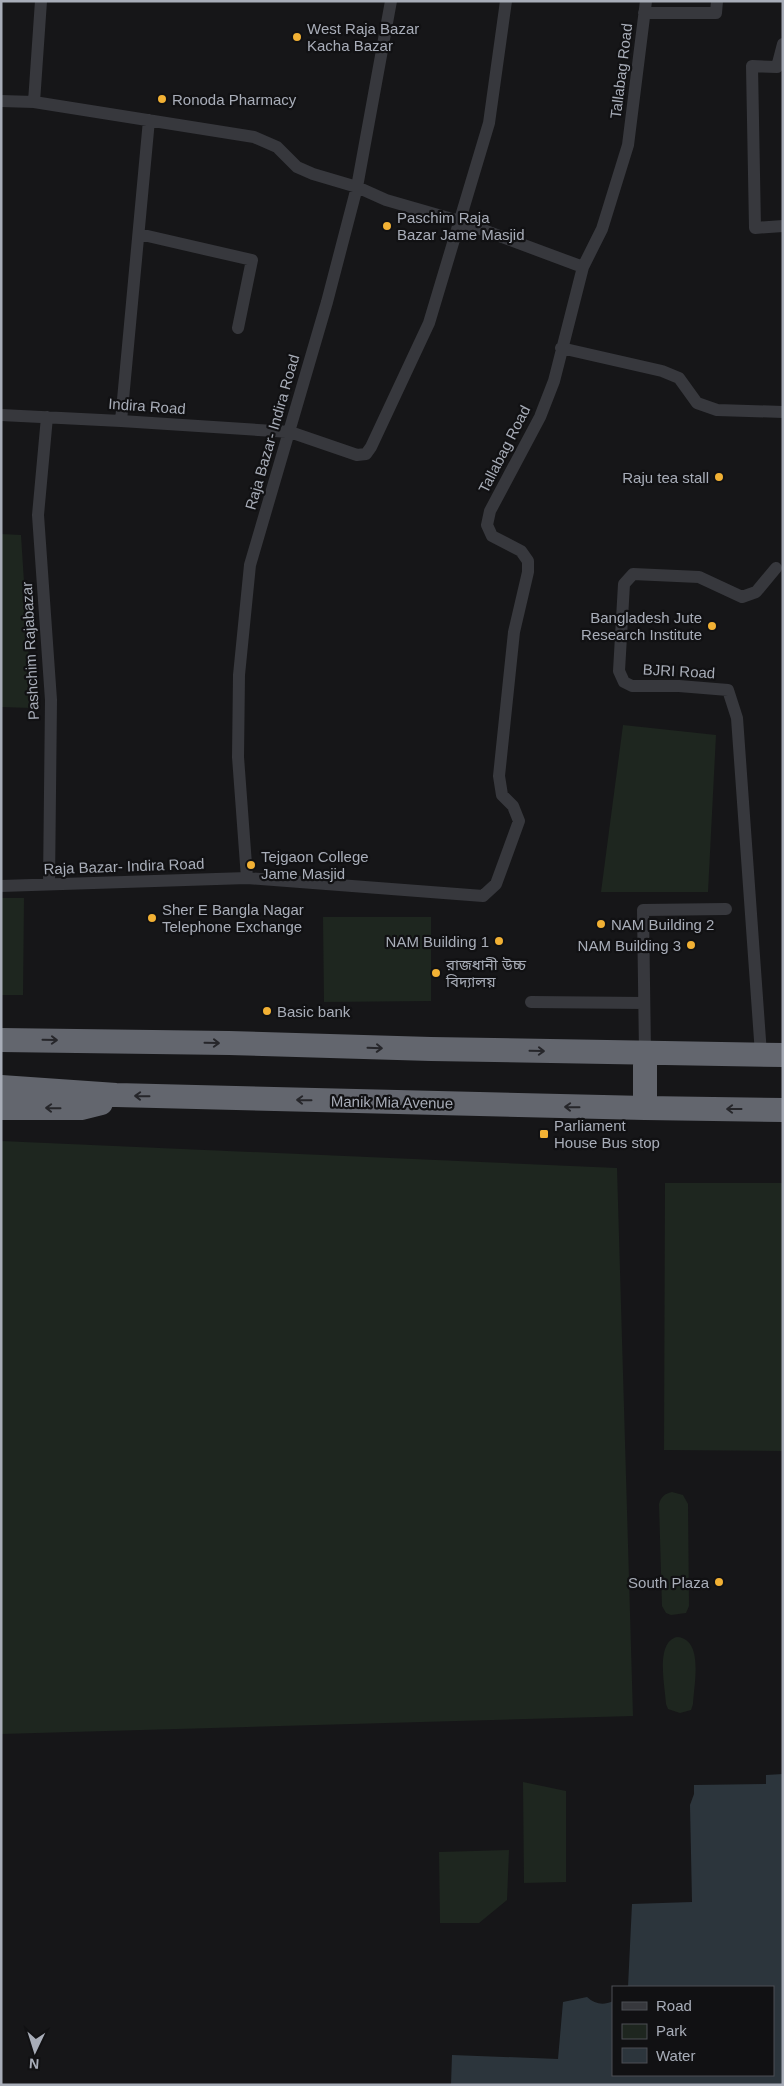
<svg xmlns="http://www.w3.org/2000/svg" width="784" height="2086" font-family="Helvetica,'Noto Sans Bengali',sans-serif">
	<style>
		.green { fill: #1e261f }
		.water { fill: #2c353c }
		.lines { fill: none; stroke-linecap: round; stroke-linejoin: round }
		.street { stroke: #37383d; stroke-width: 12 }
		.highway { stroke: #63666e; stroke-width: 24 }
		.oneway { stroke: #26262a }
		.poi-dot { fill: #f2b134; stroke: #111113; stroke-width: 2 }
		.labels { text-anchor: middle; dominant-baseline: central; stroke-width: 4.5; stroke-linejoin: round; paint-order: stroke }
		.poi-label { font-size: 15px; fill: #a8adb8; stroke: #111113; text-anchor: start }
		.street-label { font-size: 15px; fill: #a8adb8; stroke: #111113 }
	</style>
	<rect width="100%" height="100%" fill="#161618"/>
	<path class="green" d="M1 534 21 535 32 708 1 707Z
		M623 725 716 735 708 892H601Z
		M1 898H24L23 995H1Z
		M323 917H431V1001L324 1002Z
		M1 1141 617 1168 633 1716 1 1734Z
		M665 1183H783V1451L664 1450Z
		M672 1492 683 1495 688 1504 689 1606 686 1613 671 1615 666 1613 662 1606 659 1504C661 1497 664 1494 672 1492Z
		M677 1637C704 1639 694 1684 693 1704L691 1710 680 1713 668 1709 666 1704C665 1686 655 1642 677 1637Z
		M523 1782 566 1791V1882L524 1883Z
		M509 1850 507 1900 479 1923H440L439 1852Z"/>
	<path class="water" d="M783 1774V2085H451L452 2055 558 2059 563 2002 587 1997C595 2004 603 2006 613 2001V2075H773V1987H628L632 1904 692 1902 690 1805 694 1794V1785L766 1784V1775Z"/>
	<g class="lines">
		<path class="street" d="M644 13H716L717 1
			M783 44 777 67 752 66 755 228 783 226
			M1 101 34 102 254 137 277 147 297 167 313 174 357 187 386 200 459 221 583 267
			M34 102 41 1
			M139 234 252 260 238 328
			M561 348 662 371 679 378 697 403 717 410 783 412
			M1 415 121 421 290 432 357 455 366 454 371 447 429 323 489 123 506 1
			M47 417 38 515 51 700 49 884
			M121 421 149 120
			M247 878 483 896 496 884 519 821 513 806 502 795 499 776 514 632 528 572V561L521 551 492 536 487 525 490 511 540 417 554 381 583 267 602 229 628 145 646 1
			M1 886 247 878 238 757 239 675 250 565 327 302 357 187 391 1
			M531 1002 644 1003
			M645 1053 643 910 726 909
			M761 1054 737 718 728 690 679 686H632L624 682 619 671 624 584 633 574 699 577 742 597 756 592 776 568"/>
		<path class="highway" d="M1 1040 229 1043 431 1049 783 1055
			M645 1053V1108
			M1 1087 116 1095 645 1108 783 1110
			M1 1108H81L101 1103"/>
	</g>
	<defs><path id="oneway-shaft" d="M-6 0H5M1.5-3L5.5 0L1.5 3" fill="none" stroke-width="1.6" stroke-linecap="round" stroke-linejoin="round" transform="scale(1.25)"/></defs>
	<g class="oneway">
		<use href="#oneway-shaft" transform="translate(50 1040) rotate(1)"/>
		<use href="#oneway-shaft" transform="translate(212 1043) rotate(1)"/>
		<use href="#oneway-shaft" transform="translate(375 1048) rotate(2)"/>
		<use href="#oneway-shaft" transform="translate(537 1051) rotate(1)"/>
		<use href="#oneway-shaft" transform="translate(142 1096) rotate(-179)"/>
		<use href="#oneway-shaft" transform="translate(304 1100) rotate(-179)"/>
		<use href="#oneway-shaft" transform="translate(572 1107) rotate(-179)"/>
		<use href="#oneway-shaft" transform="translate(53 1108) rotate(-179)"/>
		<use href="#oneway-shaft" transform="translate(734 1109) rotate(-180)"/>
	</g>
	<g class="poi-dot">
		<circle cx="297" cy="37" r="5"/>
		<circle cx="162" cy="99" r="5"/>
		<circle cx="387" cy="226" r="5"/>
		<circle cx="719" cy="477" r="5"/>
		<circle cx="712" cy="626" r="5"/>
		<circle cx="251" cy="865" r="5"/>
		<circle cx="152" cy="918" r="5"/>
		<circle cx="601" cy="924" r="5"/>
		<circle cx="499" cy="941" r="5"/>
		<circle cx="691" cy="945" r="5"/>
		<circle cx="436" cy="973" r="5"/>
		<circle cx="267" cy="1011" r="5"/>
		<rect x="539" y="1129" width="10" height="10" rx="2.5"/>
		<circle cx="719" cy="1582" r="5"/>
	</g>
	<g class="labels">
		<g class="poi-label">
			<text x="307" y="28">West Raja Bazar<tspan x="307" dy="17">Kacha Bazar</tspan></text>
			<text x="172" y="99">Ronoda Pharmacy</text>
			<text x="397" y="217">Paschim Raja<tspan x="397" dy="17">Bazar Jame Masjid</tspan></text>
			<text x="709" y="477" text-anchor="end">Raju tea stall</text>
			<text x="702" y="617" text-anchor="end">Bangladesh Jute<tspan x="702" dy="17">Research Institute</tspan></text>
			<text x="261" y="856">Tejgaon College<tspan x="261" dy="17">Jame Masjid</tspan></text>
			<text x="162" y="909">Sher E Bangla Nagar<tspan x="162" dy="17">Telephone Exchange</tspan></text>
			<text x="611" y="924">NAM Building 2</text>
			<text x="489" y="941" text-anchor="end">NAM Building 1</text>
			<text x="681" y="945" text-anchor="end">NAM Building 3</text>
			<text x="446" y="964">রাজধানী উচ্চ<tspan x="446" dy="17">বিদ্যালয়</tspan></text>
			<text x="277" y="1011">Basic bank</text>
			<text x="554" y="1125">Parliament<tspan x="554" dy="17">House Bus stop</tspan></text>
			<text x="709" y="1582" text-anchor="end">South Plaza</text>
		</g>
		<g class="street-label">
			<text transform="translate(621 71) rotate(-83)">Tallabag Road</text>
			<text transform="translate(147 406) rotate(4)">Indira Road</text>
			<text transform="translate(272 432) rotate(-74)">Raja Bazar- Indira Road</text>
			<text transform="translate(504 449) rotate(-63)">Tallabag Road</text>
			<text transform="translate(30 651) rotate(-93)">Pashchim Rajabazar</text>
			<text transform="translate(679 671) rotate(3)">BJRI Road</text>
			<text transform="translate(124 866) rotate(-2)">Raja Bazar- Indira Road</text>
			<text transform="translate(392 1102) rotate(1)">Manik Mia Avenue</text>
		</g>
	</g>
	<rect width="784" height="2086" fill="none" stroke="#a8adb8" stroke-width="5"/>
	<rect x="612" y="1986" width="162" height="90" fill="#111113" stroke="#4d4f55"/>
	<rect x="622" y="2002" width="25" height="8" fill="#37383d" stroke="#4d4f55"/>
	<text x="656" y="2011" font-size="15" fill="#a8adb8">Road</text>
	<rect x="622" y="2024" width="25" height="15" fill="#1e261f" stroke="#4d4f55"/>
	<text x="656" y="2036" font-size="15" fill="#a8adb8">Park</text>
	<rect x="622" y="2048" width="25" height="15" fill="#2c353c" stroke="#4d4f55"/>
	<text x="656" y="2061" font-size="15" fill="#a8adb8">Water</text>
	<g transform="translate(35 2051) rotate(184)" stroke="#111113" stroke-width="4" paint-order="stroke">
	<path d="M0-4L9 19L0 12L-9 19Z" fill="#a8adb8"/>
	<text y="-8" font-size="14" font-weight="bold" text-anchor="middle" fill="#a8adb8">N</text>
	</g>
</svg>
